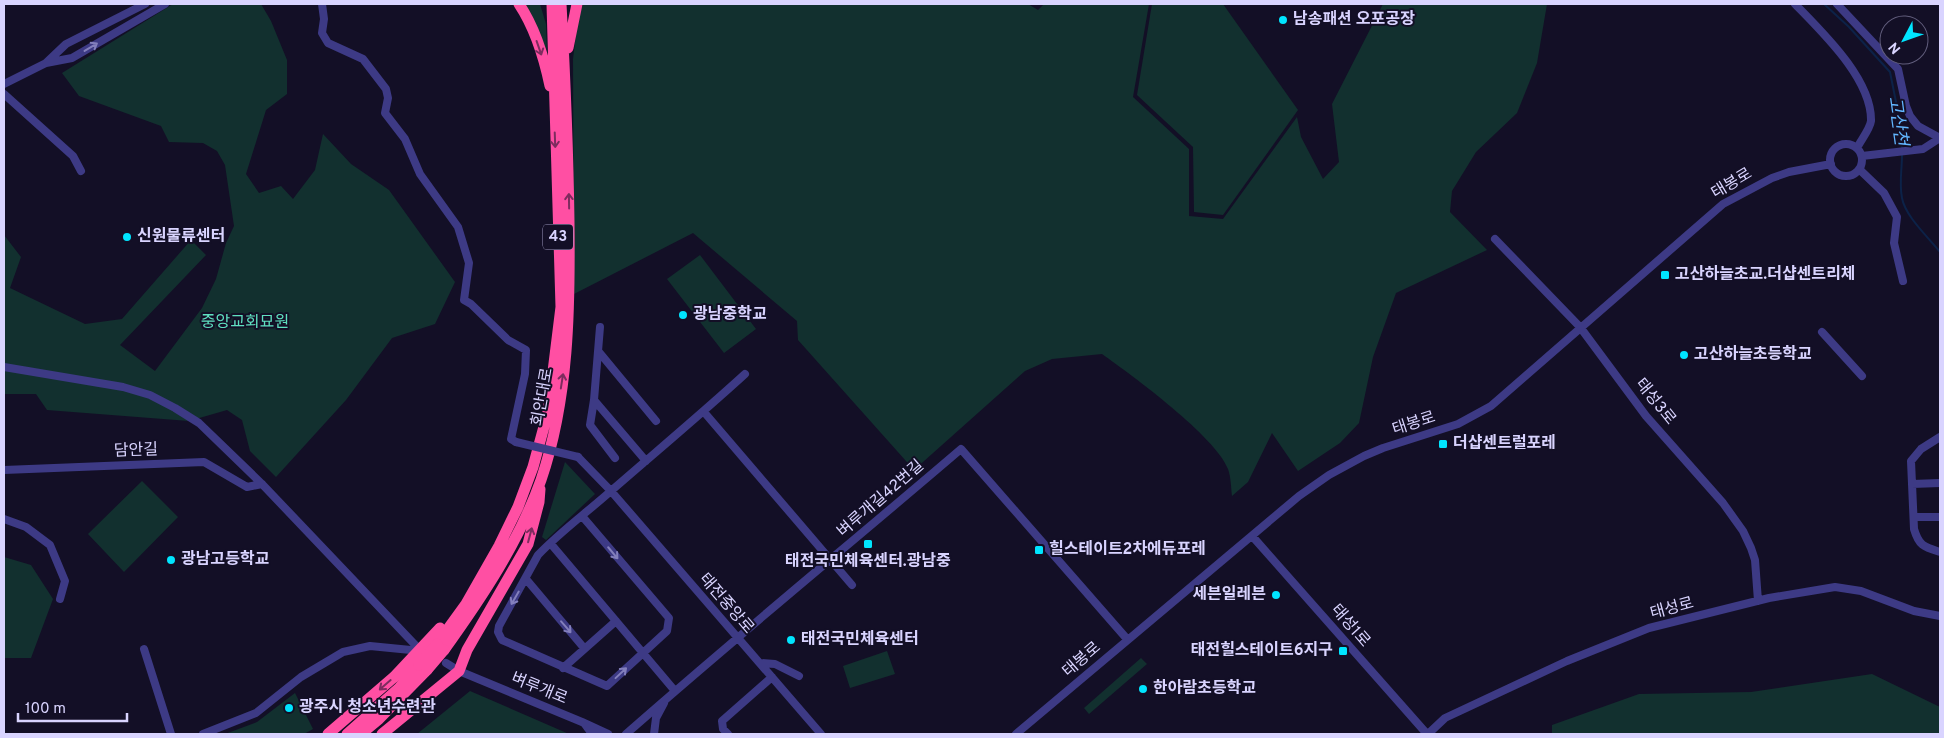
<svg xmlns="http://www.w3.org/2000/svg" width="1944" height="738" font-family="Overpass,'Noto Sans KR',sans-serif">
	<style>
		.green { fill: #12302f }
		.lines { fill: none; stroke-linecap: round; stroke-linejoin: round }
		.stream { stroke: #0c2248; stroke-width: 2 }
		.minor { stroke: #3d3a85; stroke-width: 8 }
		.highway { stroke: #ff4fa3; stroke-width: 11 }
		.minor-bridge { stroke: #3d3a85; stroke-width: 8 }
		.highway-bridge { stroke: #ff4fa3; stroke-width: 11 }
		.oneway { stroke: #837fbc }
		.oneway2 { stroke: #7d2c5e }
		.poi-dot { fill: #00e5ff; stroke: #130f26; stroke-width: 2 }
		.labels { text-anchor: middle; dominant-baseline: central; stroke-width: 4; stroke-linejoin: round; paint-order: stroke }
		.shield { fill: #130f26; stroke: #9e99be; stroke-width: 1 }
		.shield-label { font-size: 15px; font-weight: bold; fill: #d9d4ff }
		.poi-label { font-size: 16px; font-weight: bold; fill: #d9d4ff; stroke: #130f26; text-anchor: start }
		.street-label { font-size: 16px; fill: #d9d4ff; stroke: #130f26 }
		.park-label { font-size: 16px; fill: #5fe0c0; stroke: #130f26 }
		.water-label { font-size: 18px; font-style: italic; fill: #62b6ff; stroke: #130f26 }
	</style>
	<rect width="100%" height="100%" fill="#130f26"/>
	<path class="green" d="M173 4H261L271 21 287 60V94L266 110 246 174 259 193 281 186 293 199 315 170 323 134 351 164 389 190 455 282 435 324 392 338 346 400 276 477 250 451 242 420 227 410 189 421 47 410 36 394H4V235L21 257 10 288 85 324 122 319 191 240 206 255 120 345 155 371 202 308 216 279 226 243 234 226 225 165 217 151 203 143 169 142 161 126 79 96 62 73Z
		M524 4H540L546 24 547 50Z
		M583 4H1028L1038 10 1044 4H1149L1133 97 1189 149V216L1223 219 1297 117 1301 137 1323 179 1339 162 1332 104 1383 4H1547L1537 63 1517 113 1476 152 1452 191 1450 212 1487 250 1396 293 1373 357 1359 423 1340 443 1298 471 1272 433 1248 482 1232 496C1231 488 1231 477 1228 469 1216 437 1133 376 1102 354L1052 359 1025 371 914 470 798 340 797 321 693 233 574 294 573 59 578 18Z
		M1152 4H1223L1298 110 1223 215 1194 212 1193 147 1137 95Z
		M700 255 756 329 724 353 667 279Z
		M565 462 595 494 546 540 542 537Z
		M142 481 178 517 124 572 88 534Z
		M4 557 31 565 53 599 31 658H4Z
		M887 651 895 674 850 688 843 666Z
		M1141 658 1147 664 1089 714 1084 708Z
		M1872 674 1940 707V734H1552V725L1639 694 1751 692Z
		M470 691 569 734H417Z
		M295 693 313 729 304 734H225L257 722Z"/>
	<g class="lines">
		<path class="stream" d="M1824 4 1849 27 1890 72 1898 112 1902 148
			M1902 155C1902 170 1899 183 1902 198 1905 216 1929 238 1940 252"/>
		<path class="minor" d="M322 4 324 19 322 33 328 43 363 59 386 89 388 98 385 113 405 139 420 174 458 227 469 263 464 300 471 304 508 340 526 350 525 374 511 439 516 442
			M1795 4C1822 32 1872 79 1871 121 1870 129 1861 140 1857 148
			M1837 4 1898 69 1906 106 1910 116 1918 126 1940 138
			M46 63 66 44 145 4
			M4 84 46 63 72 58 165 4
			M4 94 73 156 81 171
			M1830 160a16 16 0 1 1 32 0a16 16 0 1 1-32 0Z
			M1862 156 1923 149 1940 138
			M1859 169 1884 193 1897 217 1894 243 1903 281
			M1495 239 1580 327 1646 416 1723 503 1743 531 1751 548 1755 560 1758 601
			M600 327 594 400 646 461
			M1822 332 1862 376
			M599 352 656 421
			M4 367 123 387 150 395 175 408 199 423 262 484 420 650
			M594 400 590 425 615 458
			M704 412 852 585
			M1940 437 1921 449 1911 461 1914 529C1919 546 1924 547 1940 552
			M578 457 611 491 821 734
			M4 470 204 462 247 487 262 484
			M1912 484 1940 483
			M582 516 669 618 667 631 607 686 502 640 498 632 499 626 538 555C558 534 582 516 604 497 651 456 699 416 745 374
			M1914 517H1940
			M4 519 26 527 50 545 65 581 60 599
			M1253 537 1427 734
			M551 544 675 691
			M526 579 584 648
			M144 649 171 734
			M446 663 459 671 582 722 608 734
			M760 663 775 664 799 676
			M563 668 616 621
			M584 723 592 734
			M203 734 256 713 301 677 343 652 370 646 421 651
			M626 734C736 637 850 544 961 449L1127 639
			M654 734 656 718 664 703
			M728 734 723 729 722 721 772 677
			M1016 734 1299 496 1329 475 1364 456 1383 448 1458 424 1491 406 1723 204 1772 178 1789 172 1831 164
			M1428 734 1445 718 1567 661 1649 628 1769 598 1835 587 1861 591 1914 611 1940 616"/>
		<path class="highway" d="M519 4C535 28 544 57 550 86
			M568 48 577 4
			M437 644 466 604 499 546 518 507 533 467 548 412 561 307 552 4
			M444 650C482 597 519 542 541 480 569 398 570 308 569 222 568 149 565 77 561 4
			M328 734 394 677 440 628
			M347 734 399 688 419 665
			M361 734 379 719 427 670
			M382 734 459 671 467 650 528 544 539 502 540 489"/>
		<path class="minor-bridge" d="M516 442 578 457"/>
		<path class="highway-bridge" d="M419 665 437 644
			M427 670 444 650"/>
	</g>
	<defs><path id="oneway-shaft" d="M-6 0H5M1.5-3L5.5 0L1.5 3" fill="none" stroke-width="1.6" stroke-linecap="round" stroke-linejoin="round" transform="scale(1.25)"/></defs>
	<g class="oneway">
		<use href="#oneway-shaft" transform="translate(91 47) rotate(-31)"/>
		<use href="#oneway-shaft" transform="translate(613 553) rotate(50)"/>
		<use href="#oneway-shaft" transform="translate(515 598) rotate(120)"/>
		<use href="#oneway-shaft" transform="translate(566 627) rotate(49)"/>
		<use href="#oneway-shaft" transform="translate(621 673) rotate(-43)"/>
	</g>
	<g class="oneway2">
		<use href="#oneway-shaft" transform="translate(539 48) rotate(71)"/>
		<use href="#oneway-shaft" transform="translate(555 140) rotate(88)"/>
		<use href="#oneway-shaft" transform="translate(569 201) rotate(-91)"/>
		<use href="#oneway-shaft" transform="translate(562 381) rotate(-81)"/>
		<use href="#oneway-shaft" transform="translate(530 535) rotate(-75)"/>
		<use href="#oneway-shaft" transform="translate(385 685) rotate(139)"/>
	</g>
	<g class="poi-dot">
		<circle cx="1283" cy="20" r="5"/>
		<circle cx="127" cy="237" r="5"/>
		<rect x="1660" y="270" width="10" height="10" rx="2.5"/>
		<circle cx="683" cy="315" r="5"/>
		<circle cx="1684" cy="355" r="5"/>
		<rect x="1438" y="439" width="10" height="10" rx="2.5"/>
		<rect x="863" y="539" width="10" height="10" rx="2.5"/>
		<rect x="1034" y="545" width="10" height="10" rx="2.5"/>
		<circle cx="171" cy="560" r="5"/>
		<circle cx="1276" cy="595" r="5"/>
		<circle cx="791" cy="640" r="5"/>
		<rect x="1338" y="646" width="10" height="10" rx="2.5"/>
		<circle cx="1143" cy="689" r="5"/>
		<circle cx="289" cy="708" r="5"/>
	</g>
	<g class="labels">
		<rect class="shield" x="543" y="224.5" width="30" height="25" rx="4"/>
		<g class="shield-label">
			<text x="558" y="237">43</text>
		</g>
		<g class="poi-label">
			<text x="1293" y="20">남송패션 오포공장</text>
			<text x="137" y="237">신원물류센터</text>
			<text x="1675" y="275">고산하늘초교.더샵센트리체</text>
			<text x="693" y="315">광남중학교</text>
			<text x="1694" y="355">고산하늘초등학교</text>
			<text x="1453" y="444">더샵센트럴포레</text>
			<text x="1049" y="550">힐스테이트2차에듀포레</text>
			<text x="181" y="560">광남고등학교</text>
			<text x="868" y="562" text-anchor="middle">태전국민체육센터.광남중</text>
			<text x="1266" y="595" text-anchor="end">세븐일레븐</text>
			<text x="801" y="640">태전국민체육센터</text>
			<text x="1333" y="651" text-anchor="end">태전힐스테이트6지구</text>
			<text x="1153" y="689">한아람초등학교</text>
			<text x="299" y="708">광주시 청소년수련관</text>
		</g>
		<g class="street-label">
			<text transform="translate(1732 184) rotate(-31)">태봉로</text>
			<text transform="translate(543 397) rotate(-80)">회안대로</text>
			<text transform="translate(1655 402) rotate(51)">태성3로</text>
			<text transform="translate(1414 424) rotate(-18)">태봉로</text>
			<text transform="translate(136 451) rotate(-2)">담안길</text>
			<text transform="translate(881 499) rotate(-41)">벼루개길42번길</text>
			<text transform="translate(726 604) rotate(49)">태전중앙로</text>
			<text transform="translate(1672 609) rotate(-15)">태성로</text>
			<text transform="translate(1350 626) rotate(49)">태성1로</text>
			<text transform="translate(1082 660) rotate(-41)">태봉로</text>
			<text transform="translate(539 689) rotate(22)">벼루개로</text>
		</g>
		<g class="park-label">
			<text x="245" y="323">중앙교회묘원</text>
		</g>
		<g class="water-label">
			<text transform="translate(1897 121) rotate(82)">고산천</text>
		</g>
	</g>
	<rect width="1944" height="738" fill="none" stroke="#d9d4ff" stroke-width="10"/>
	<g transform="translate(1904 40) rotate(229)"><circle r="24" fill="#130f26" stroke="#625e7d"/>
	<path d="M0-4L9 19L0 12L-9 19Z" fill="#00e5ff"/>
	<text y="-8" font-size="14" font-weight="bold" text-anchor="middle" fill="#d9d4ff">N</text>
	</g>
	<path d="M18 713v8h109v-8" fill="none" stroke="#d9d4ff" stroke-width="2.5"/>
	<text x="25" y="713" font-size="15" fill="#d9d4ff" stroke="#130f26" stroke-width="4" paint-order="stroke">100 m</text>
</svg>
